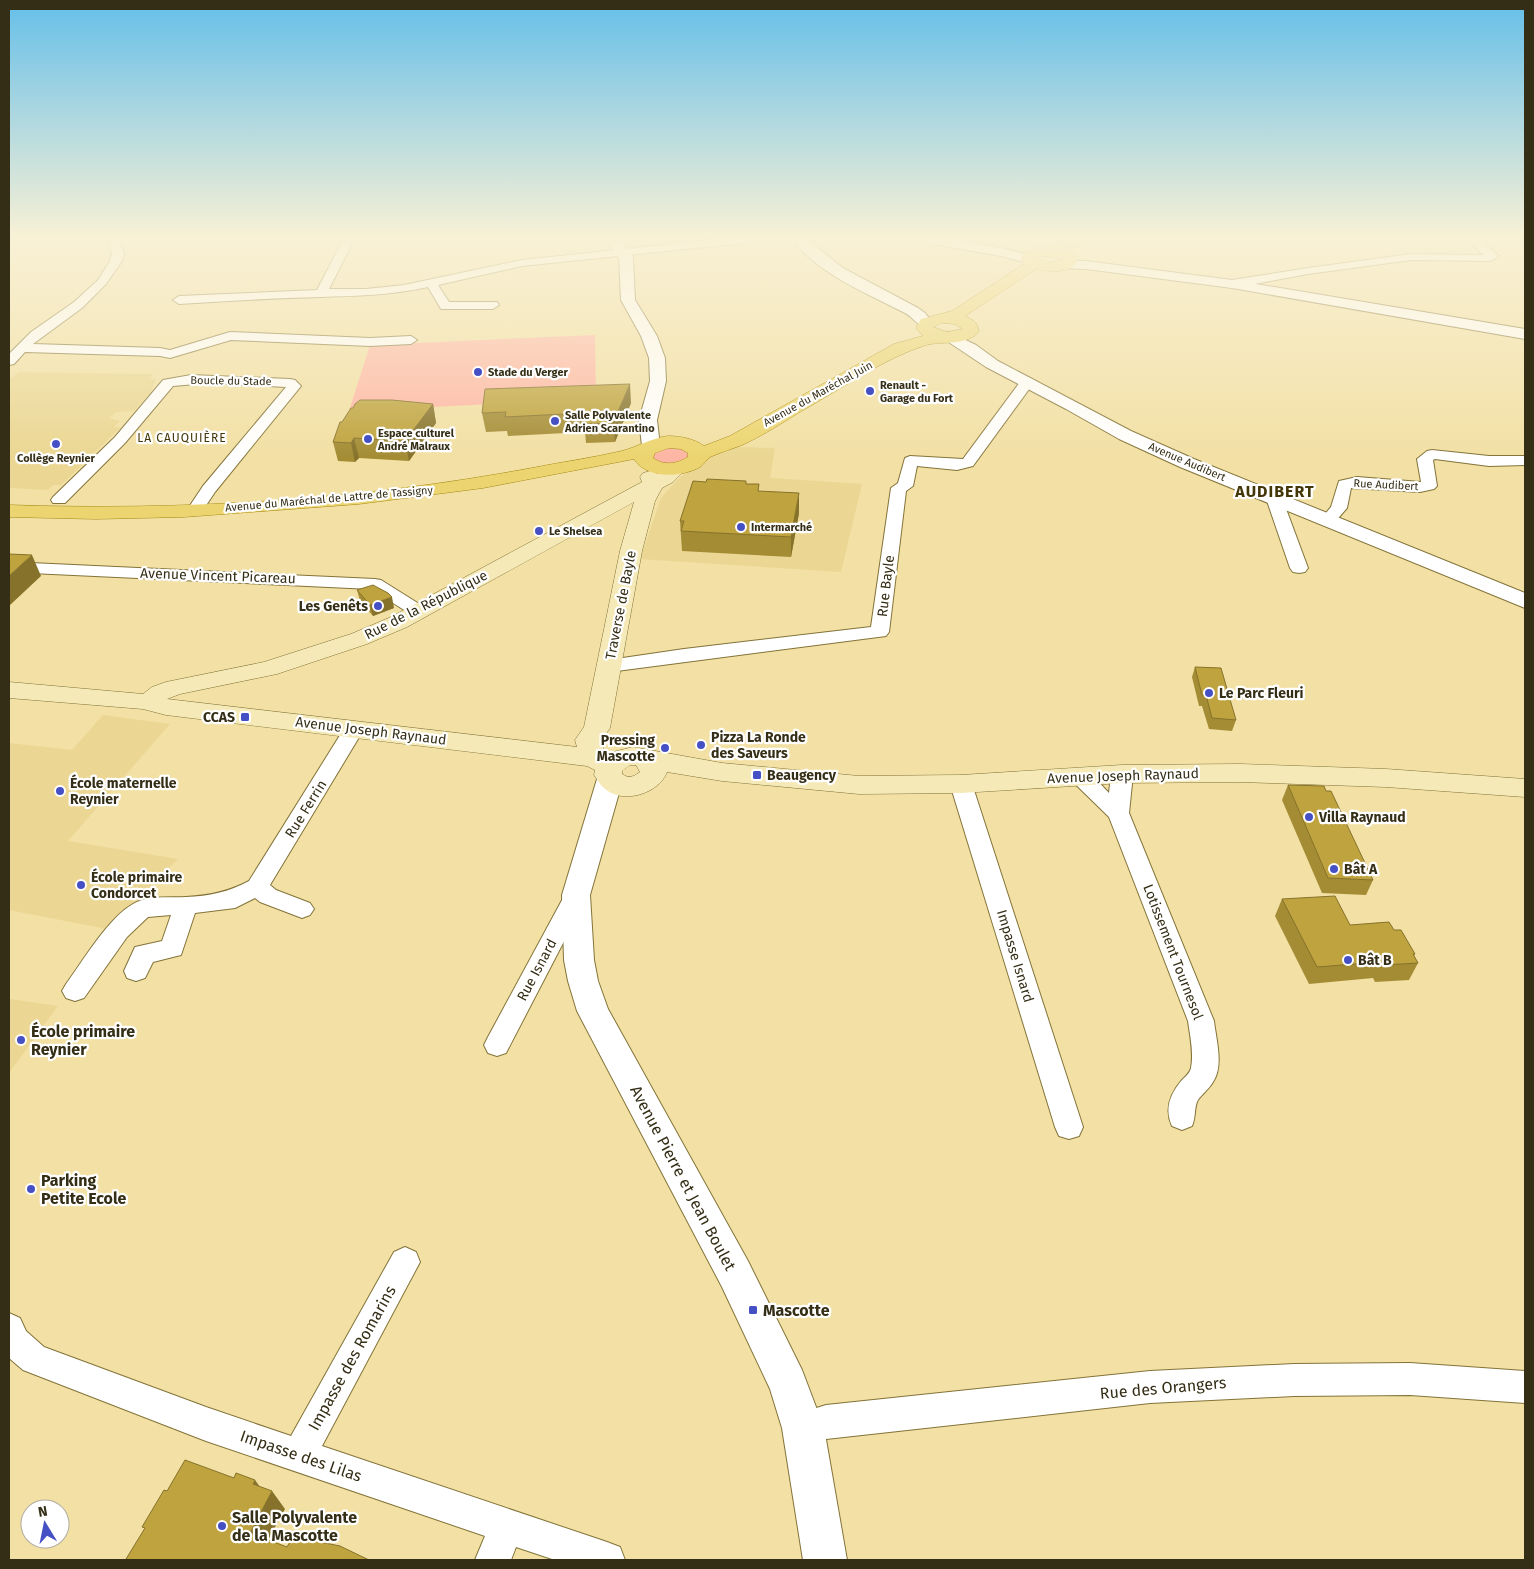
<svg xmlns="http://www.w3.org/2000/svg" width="1534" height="1569" font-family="'Fira Sans',sans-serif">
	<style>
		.built { fill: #ebd793 }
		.green { fill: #feb6a4 }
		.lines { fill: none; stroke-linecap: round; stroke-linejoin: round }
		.minor-casing { stroke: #837339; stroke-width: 2 }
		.tertiary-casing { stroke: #837339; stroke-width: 2 }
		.secondary-casing { stroke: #837339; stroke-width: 1 }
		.primary-casing { stroke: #a48812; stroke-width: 1 }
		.minor { fill: #fff; fill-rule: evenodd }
		.tertiary { fill: #fff; fill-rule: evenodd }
		.secondary { fill: #f5eab7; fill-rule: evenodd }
		.primary { fill: #ecd570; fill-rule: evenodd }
		.wall { fill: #a48c35 }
		.shaded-wall { fill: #86722b }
		.building { fill: #bfa33e; stroke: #86722b }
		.poi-dot { fill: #4550c5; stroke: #fff; stroke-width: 2 }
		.labels { text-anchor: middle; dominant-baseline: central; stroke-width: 4.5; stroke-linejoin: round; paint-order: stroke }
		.far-poi-label { font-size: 11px; font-weight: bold; fill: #352e16; stroke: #fff; text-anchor: start }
		.far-street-label { font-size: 11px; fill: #352e16; stroke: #fff }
		.far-neighbourhood-label { font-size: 12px; letter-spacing: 1px; fill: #433708; stroke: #fff }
		.street-label { font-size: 14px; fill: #352e16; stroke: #fff }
		.poi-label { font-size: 14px; font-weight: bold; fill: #352e16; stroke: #fff; text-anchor: start }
		.far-district-label { font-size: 16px; font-weight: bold; letter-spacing: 1px; fill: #433708; stroke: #fff }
		.near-poi-label { font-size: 16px; font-weight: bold; fill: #352e16; stroke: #fff; text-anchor: start }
		.near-street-label { font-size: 16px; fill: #352e16; stroke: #fff }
	</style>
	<rect width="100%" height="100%" fill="#f2e0a4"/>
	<path class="built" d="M19 372 153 374 150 379H156L151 392 134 411 116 412 109 418 120 421 114 427H121L61 485H53L48 490 9 488V380Z
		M738 447 775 448 770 478 862 484 841 572 640 559 661 498 679 478 721 450Z
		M103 715 170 724 68 841 178 859 107 929 9 910V743L72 750Z
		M9 999 58 1006 9 1073Z"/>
	<path class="green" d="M595 335 596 399 349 411 370 345Z
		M669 442 699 455 669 469 643 453Z"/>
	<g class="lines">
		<g class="minor-casing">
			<path id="minor" d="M107 238H118L124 253 122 261 106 284 82 308 33 344 160 348 170 350 230 332 370 338 411 336 417 340 411 344 370 346 231 340 170 358 160 356 25 352 14 364 9 365V354L31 332 74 302 98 280 110 261 112 253Z
				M344 238H355L329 289H366L404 285 522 260 727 238H768L763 241 522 266 438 285 449 302H497L499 305 493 309H441L428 287C392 295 357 296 321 297 274 298 226 301 179 304L173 300 179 296 317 290Z
				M1465 238H1477L1499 256 1491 261 1411 260 1308 274 1232 288 1226 284 1232 280 1308 268 1411 254 1484 255Z
				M191 375 290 379 295 380 301 386 215 492 201 513H189L187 510 203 486 286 387 208 383 173 386 125 443 65 503H53L51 500 53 497 115 437 163 380Z
				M1028 377 1035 381 973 466 957 470 917 466 913 486 906 491 889 632 886 636 609 672 602 670 600 666 602 662 609 660 684 649 871 627 891 488 898 483 905 458 910 456 963 459 1023 378Z
				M1432 450 1489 456H1525V465L1489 466 1435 459 1433 460 1437 486 1434 489 1420 492 1351 488 1347 508 1334 523H1322L1320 520 1331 507 1339 481 1357 477 1421 482 1417 459 1427 451Z
				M1274 493 1280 495 1282 498 1308 568 1305 572 1299 573 1293 572 1290 568 1266 498 1268 495Z
				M9 562 375 579 381 580 424 607 427 611 424 615 418 616 412 615 371 589 9 572Z
				M354 723 361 724 364 729 270 885 276 890 310 903 314 909 310 915 302 918 260 902 255 898 235 908 195 913 181 955 153 962 145 978 136 981 127 978 124 971 135 947 162 941 171 915 148 917 127 937 84 998 75 1001 66 998 62 991 66 984C83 961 108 918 133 904 148 895 169 898 186 897 209 896 229 892 249 881L347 724Z
				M1122 767 1129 769 1133 774 1129 813 1214 1021C1216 1039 1224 1066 1213 1082 1209 1089 1202 1094 1198 1100 1194 1106 1196 1118 1192 1126L1182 1130 1172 1126C1164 1109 1170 1094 1182 1080 1185 1077 1190 1073 1191 1068 1194 1053 1190 1036 1188 1021L1109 817 1067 776 1071 771C1087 766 1098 782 1109 793L1111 774 1115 769Z
				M961 777 969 779 972 784 1083 1127 1079 1136 1069 1139 1059 1136 1055 1127 950 784 953 779Z
				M576 886 584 889 588 895 506 1053 497 1056 488 1053 484 1045 488 1037 568 889Z
				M405 1247 416 1252 420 1262 322 1446 607 1542 620 1547 625 1560H555L516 1547 511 1560H475L485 1536 206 1441 23 1370 9 1358V1313L20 1318 26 1331 44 1347 206 1407 291 1436 394 1252Z
				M1410 1363 1525 1371V1403L1410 1395 1294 1396 1150 1403 826 1439 803 1445 791 1440 786 1428 791 1416 826 1405 1150 1371 1294 1364Z"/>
		</g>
		<g class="tertiary-casing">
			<path id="tertiary" d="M604 238H618L633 257 635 300 657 336 665 358 666 381 657 420 660 446 657 450 651 451 645 450 642 446 639 420 650 381 649 358 641 336 621 300 619 258Z
				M791 238H805L843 268 918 308 925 313 933 323 930 326C918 329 915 318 905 313 866 293 818 274 791 238Z
				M916 238C956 238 994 245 1032 256L1034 259 1027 263 1001 256 922 242Z
				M1066 261H1086L1232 280 1525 329V339L1232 288 1086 269 1061 268 1059 265Z
				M949 332 976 345 998 361 1131 431 1194 459 1525 593V608L1180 467 1119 439 1066 409 986 367 941 337 943 334Z
				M610 770 619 773 623 779 590 895 594 960 598 981 608 1009 748 1261 802 1370 824 1428 847 1560H803L782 1428 770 1389 722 1287 577 1011 568 981 564 960 562 895 597 779 601 773Z"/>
		</g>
		<g class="secondary-casing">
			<path id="secondary" d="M676 463 683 465 686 469 673 482 662 488 655 501 642 551 610 728 601 741 605 753 608 755 613 752 633 747 722 763 859 776 961 775 1122 765 1240 764 1386 769 1525 779V797L1386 787 1240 782 1122 783 961 793 859 794 722 781 667 772C659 794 622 805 604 788 600 785 597 779 594 775L595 770 587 766 166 715 143 709 9 698V682L143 694 152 687 166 682 264 662 351 634 391 617 642 482 640 477 643 473 650 471 658 474 669 465ZM634 502 620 551 584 727 575 740 577 747 167 699 180 694 277 674 367 644 407 627ZM630 765H636L640 772C633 777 629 779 622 774V771Z"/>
		</g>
		<g class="primary-casing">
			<path id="primary" d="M1069 238H1089L1065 251 1074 255 1077 262C1068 274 1049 272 1036 269L965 316C973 320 977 322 979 331 969 346 941 341 926 345 883 359 844 387 805 409 785 421 764 435 742 445 732 449 721 452 710 457 707 459 704 464 700 467 680 478 647 479 634 459L483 488 359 504 184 517 96 519 9 517V505C183 511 361 500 532 468 562 462 592 458 622 451 637 447 652 438 668 436 680 436 695 439 704 446L730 436 894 344 923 336 916 328 921 319 952 311 1024 264 1021 260 1023 253 1038 248H1048ZM1040 256 1055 257 1062 260 1049 263 1035 258ZM942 323 955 324 963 329 947 332 933 327ZM669 448 681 449 688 453V457C677 464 664 466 653 458L655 453Z"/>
		</g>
		<use href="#minor" class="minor"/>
		<use href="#tertiary" class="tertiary"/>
		<use href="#secondary" class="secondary"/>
		<use href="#primary" class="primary"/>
	</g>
	<path class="wall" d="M631 403 615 442 586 443 585 432 508 436 507 431 486 432 482 413Z
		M433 404 436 423 409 461 359 458 355 462 338 461 333 442Z
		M746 481V484L799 513 791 557 682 551 680 521 706 482Z
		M357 590 394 608 373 616 360 601Z
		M1195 667 1236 720 1232 731 1209 729 1202 706H1199L1192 677Z
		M1288 785 1373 880 1366 895 1322 893 1282 800Z
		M1282 899 1350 925 1415 954 1414 956 1418 963 1409 980 1375 982 1373 978 1309 984 1275 916Z"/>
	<path class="shaded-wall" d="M630 384 631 403 615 442 613 423Z
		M433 404 436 423 409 461 405 441Z
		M354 438 359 458 355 462 351 443Z
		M799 493V513L791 557V537Z
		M32 555 41 576 9 606V576Z
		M392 597 394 608 373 616 370 605Z
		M255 1480 268 1498 253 1484Z
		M272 1491 285 1509 263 1549 250 1533Z"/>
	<path class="building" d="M630 384 613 423 584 424V413L505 417 506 412 482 413 485 389Z
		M360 400H392L433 404 405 441 354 438 351 443 333 442 340 422H342L351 408H353L355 404Z
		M707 479 746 481V484H759L758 491 799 493 791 537 681 531 684 521H680L693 481 706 482Z
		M9 554 32 555 9 576Z
		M373 585 388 593 392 597 370 605 357 590Z
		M1195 667 1221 668 1236 720 1212 718 1206 695H1202Z
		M1288 785 1324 786 1326 791H1331L1373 880 1328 878Z
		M1335 896 1350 925 1389 922 1394 930H1401L1415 954H1413L1418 963 1384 965 1381 962 1317 967 1282 899Z
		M185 1460 234 1478 236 1473 255 1480 253 1484 272 1491 250 1533 287 1547 291 1540H310L340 1546 369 1560H131L126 1559 145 1528 142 1527 164 1490 167 1491Z"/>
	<linearGradient id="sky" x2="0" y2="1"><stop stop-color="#65bfe9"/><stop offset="0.52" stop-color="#f9f1d6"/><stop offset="1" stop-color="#f9f1d6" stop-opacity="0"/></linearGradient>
	<rect width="1534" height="458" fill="url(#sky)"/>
	<g class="poi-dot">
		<circle cx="478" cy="372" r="5"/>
		<circle cx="870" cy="391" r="5"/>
		<circle cx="555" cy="421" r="5"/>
		<circle cx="368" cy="439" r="5"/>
		<circle cx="56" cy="444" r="5"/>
		<circle cx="741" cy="527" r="5"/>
		<circle cx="539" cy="531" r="5"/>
		<circle cx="378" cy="606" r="5"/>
		<circle cx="1209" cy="693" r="5"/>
		<rect x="240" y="712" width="10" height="10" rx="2.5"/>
		<circle cx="701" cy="745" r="5"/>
		<circle cx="665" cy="748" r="5"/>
		<rect x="752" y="770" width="10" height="10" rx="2.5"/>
		<circle cx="60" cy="791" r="5"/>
		<circle cx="1309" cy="817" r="5"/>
		<circle cx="1334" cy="869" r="5"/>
		<circle cx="81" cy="885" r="5"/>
		<circle cx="1348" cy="960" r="5"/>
		<circle cx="21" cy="1040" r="5"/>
		<circle cx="31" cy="1189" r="5"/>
		<rect x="748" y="1305" width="10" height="10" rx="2.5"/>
		<circle cx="222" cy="1526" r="5"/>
	</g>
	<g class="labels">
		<g class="far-poi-label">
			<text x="488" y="372">Stade du Verger</text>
			<text x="880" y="385">Renault -<tspan x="880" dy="13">Garage du Fort</tspan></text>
			<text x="565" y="415">Salle Polyvalente<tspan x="565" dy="13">Adrien Scarantino</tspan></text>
			<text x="378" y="433">Espace culturel<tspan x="378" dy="13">André Malraux</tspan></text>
			<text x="56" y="458" text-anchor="middle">Collège Reynier</text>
			<text x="751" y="527">Intermarché</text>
			<text x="549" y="531">Le Shelsea</text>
		</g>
		<g class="far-street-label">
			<text transform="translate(231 381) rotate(1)">Boucle du Stade</text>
			<text transform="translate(818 394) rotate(-29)">Avenue du Maréchal Juin</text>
			<text transform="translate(1187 462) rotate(23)">Avenue Audibert</text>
			<text transform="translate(1386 485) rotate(3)">Rue Audibert</text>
			<text transform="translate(329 499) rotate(-5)">Avenue du Maréchal de Lattre de Tassigny</text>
		</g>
		<g class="far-neighbourhood-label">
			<text x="182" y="438">LA CAUQUIÈRE</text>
		</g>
		<g class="street-label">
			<text transform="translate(218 576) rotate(2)">Avenue Vincent Picareau</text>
			<text transform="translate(886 586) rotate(-83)">Rue Bayle</text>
			<text transform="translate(426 605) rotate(-27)">Rue de la République</text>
			<text transform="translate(621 605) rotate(-79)">Traverse de Bayle</text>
			<text transform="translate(371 731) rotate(7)">Avenue Joseph Raynaud</text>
			<text transform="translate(1123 776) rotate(-2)">Avenue Joseph Raynaud</text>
			<text transform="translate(306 809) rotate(-58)">Rue Ferrin</text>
			<text transform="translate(1173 952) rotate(69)">Lotissement Tournesol</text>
			<text transform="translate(1015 956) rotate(73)">Impasse Isnard</text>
			<text transform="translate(537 970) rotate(-62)">Rue Isnard</text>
		</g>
		<g class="poi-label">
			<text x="368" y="606" text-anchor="end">Les Genêts</text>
			<text x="1219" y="693">Le Parc Fleuri</text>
			<text x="235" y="717" text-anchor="end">CCAS</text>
			<text x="711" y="737">Pizza La Ronde<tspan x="711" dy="16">des Saveurs</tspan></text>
			<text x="655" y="740" text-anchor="end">Pressing<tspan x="655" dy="16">Mascotte</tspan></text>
			<text x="767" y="775">Beaugency</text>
			<text x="70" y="783">École maternelle<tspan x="70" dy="16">Reynier</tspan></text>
			<text x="1319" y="817">Villa Raynaud</text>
			<text x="1344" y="869">Bât A</text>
			<text x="91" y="877">École primaire<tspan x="91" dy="16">Condorcet</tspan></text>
			<text x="1358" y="960">Bât B</text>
		</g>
		<g class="far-district-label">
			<text x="1275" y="491">AUDIBERT</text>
		</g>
		<g class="near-poi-label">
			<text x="31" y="1031">École primaire<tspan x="31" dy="18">Reynier</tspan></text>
			<text x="41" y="1180">Parking<tspan x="41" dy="18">Petite Ecole</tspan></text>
			<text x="763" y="1310">Mascotte</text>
			<text x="232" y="1517">Salle Polyvalente<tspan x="232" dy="18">de la Mascotte</tspan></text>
		</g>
		<g class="near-street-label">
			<text transform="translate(683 1178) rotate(62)">Avenue Pierre et Jean Boulet</text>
			<text transform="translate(352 1358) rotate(-61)">Impasse des Romarins</text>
			<text transform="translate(1163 1388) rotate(-5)">Rue des Orangers</text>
			<text transform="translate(301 1456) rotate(19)">Impasse des Lilas</text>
		</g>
	</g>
	<rect width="1534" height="1569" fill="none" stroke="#352e16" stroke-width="20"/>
	<g transform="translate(45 1524) rotate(350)"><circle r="24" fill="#ffffff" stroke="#aeaba2"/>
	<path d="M0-4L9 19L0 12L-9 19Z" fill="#4550c5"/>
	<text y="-8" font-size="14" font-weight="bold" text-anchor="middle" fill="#352e16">N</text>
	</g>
</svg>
